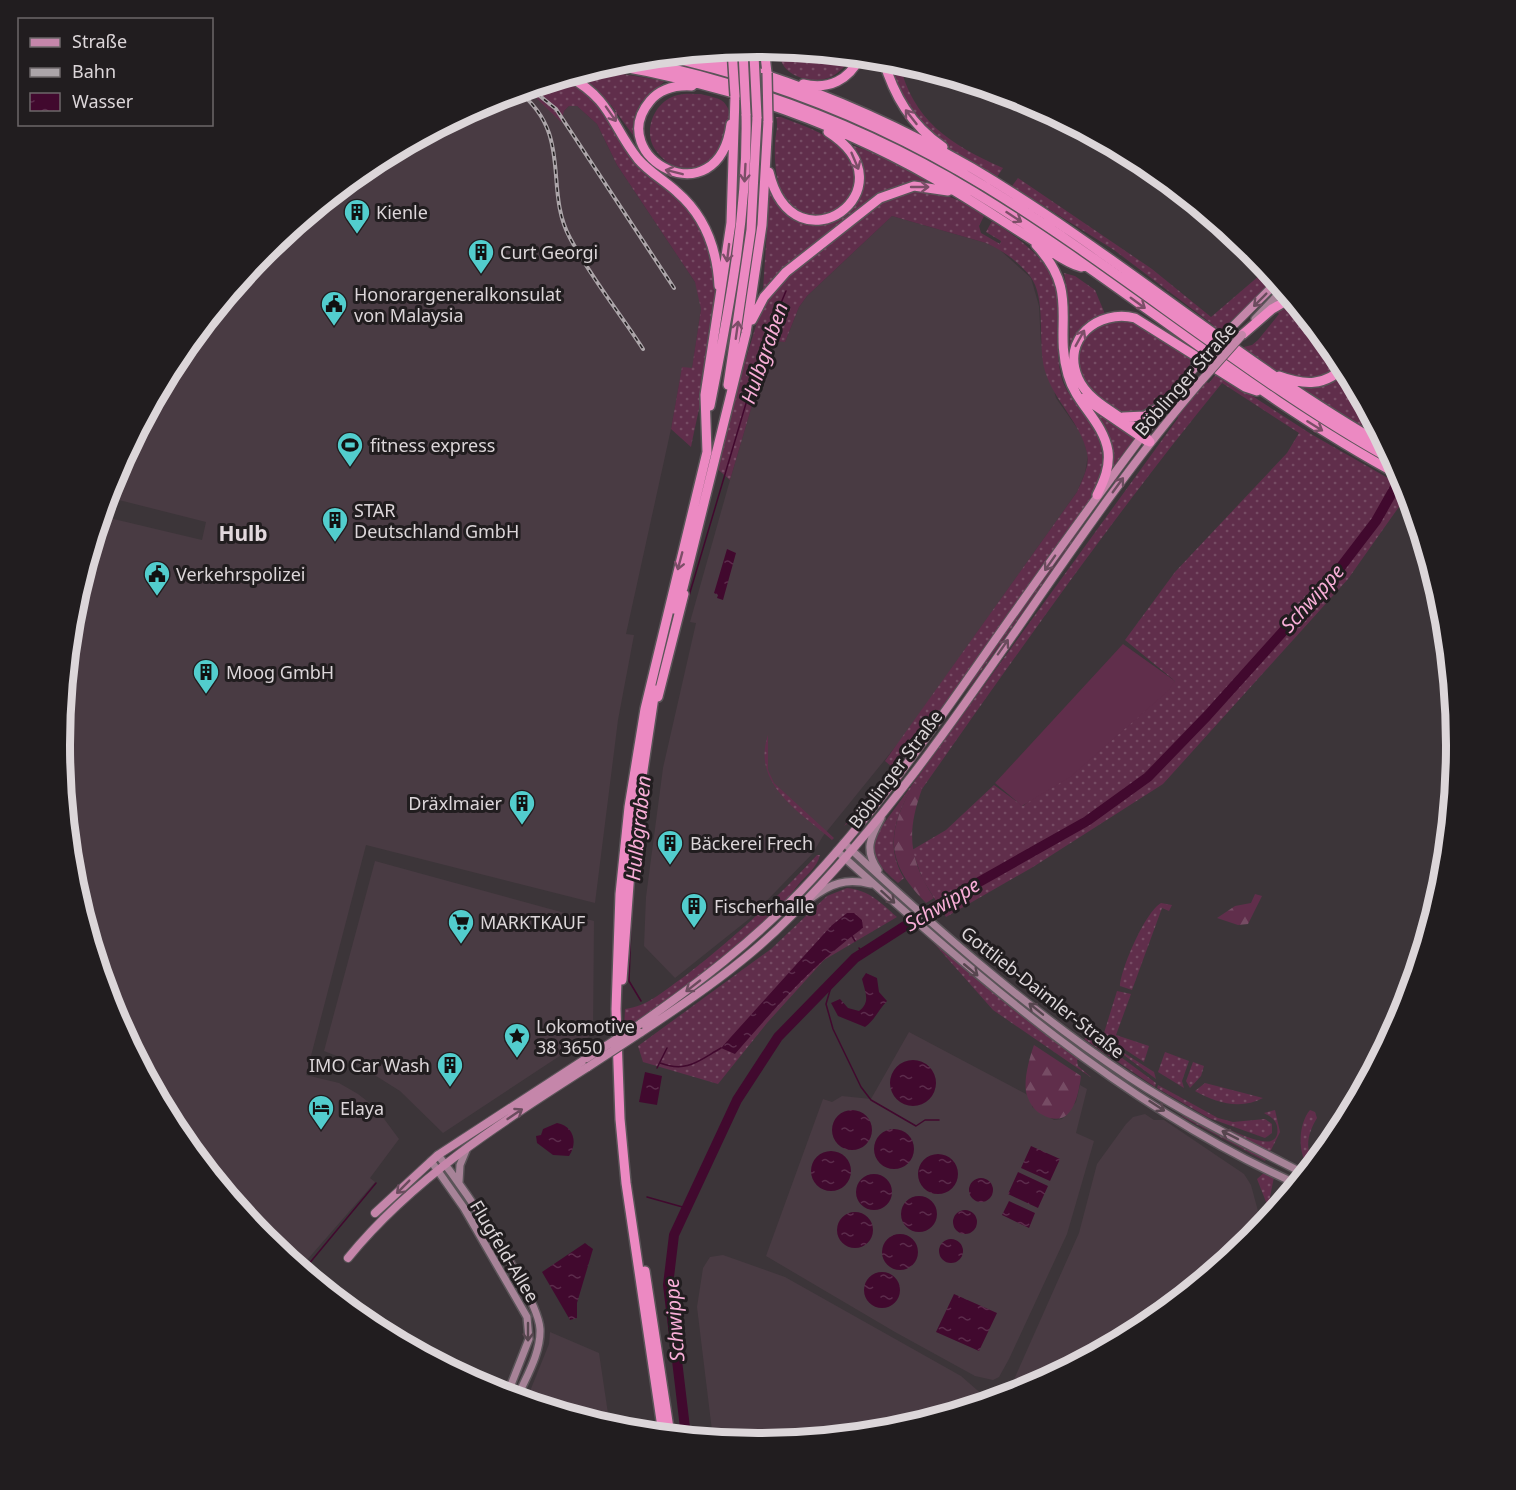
<svg xmlns="http://www.w3.org/2000/svg" width="1516" height="1490" font-family="'Noto Sans',sans-serif">
	<style>
		.built { fill: #493b43 }
		.grass { fill: url(#grass-dots) }
		.forest { fill: url(#forest-firs) }
		.garden { fill: #602e4b }
		.water { fill: url(#water-ripples) }
		.lines { fill: none; stroke-linecap: round; stroke-linejoin: round }
		.stream { stroke: #41092e; stroke-width: 1.5 }
		.river { stroke: #41092e; stroke-width: 10 }
		.secondary-casing { stroke: #5a5458; stroke-width: 10 }
		.primary-casing { stroke: #5a5458; stroke-width: 10 }
		.highway-casing { stroke: #5a5458; stroke-width: 12 }
		.secondary { stroke: #a78398; stroke-width: 7 }
		.primary { stroke: #c586aa; stroke-width: 8 }
		.highway { stroke: #ec89c2; stroke-width: 9 }
		.rail-casing { stroke: #aca5a9; stroke-width: 4 }
		.rail { stroke: #211d1f; stroke-width: 1.5; stroke-dasharray: 4.5; stroke-linecap: butt }
		.primary-bridge-casing { stroke: #5a5458; stroke-width: 10; stroke-linecap: butt }
		.highway-bridge-casing { stroke: #5a5458; stroke-width: 12; stroke-linecap: butt }
		.primary-bridge { stroke: #c586aa; stroke-width: 8 }
		.highway-bridge { stroke: #ec89c2; stroke-width: 9 }
		.oneway { stroke: #7c4e68 }
		.oneway2 { stroke: #6b4c5e }
		.oneway3 { stroke: #57464f }
		.labels { text-anchor: middle; dominant-baseline: central; stroke-width: 6; stroke-linejoin: round; paint-order: stroke }
		.poi-label { font-size: 18px; fill: #dcd6d9; stroke: #211d1f; text-anchor: start }
		.street-label { font-size: 18px; fill: #dcd6d9; stroke: #211d1f }
		.water-label { font-size: 20px; font-style: italic; fill: #f8aed7; stroke: #211d1f }
		.quarter-label { font-size: 21px; font-weight: bold; fill: #e2d8dd; stroke: #211d1f }
		.rim { fill: none; stroke: #dcd6d9; stroke-width: 8 }
	</style>
	<defs>
		<pattern id="grass-dots" width="8" height="8" patternUnits="userSpaceOnUse" patternTransform="scale(1.5)"><rect width="8" height="8" fill="#602e4b"/><path d="M2 2h.1M6 6h.1" fill="none" stroke="#764c64" stroke-width="1.8" stroke-linecap="round"/></pattern>
		<pattern id="forest-firs" width="22" height="20" patternUnits="userSpaceOnUse" patternTransform="scale(1.5)"><rect width="22" height="20" fill="#602e4b"/><path d="M5 1l3.5 6h-7zM16 11l3.5 6h-7z" fill="#764c64"/></pattern>
		<pattern id="water-ripples" width="26" height="14" patternUnits="userSpaceOnUse" patternTransform="scale(1.5)"><rect width="26" height="14" fill="#41092e"/><path d="M2 4q2-2 4 0t4 0M15 11q2-2 4 0t4 0" fill="none" stroke="#5c2c4c"/></pattern>
	</defs>
	<rect width="100%" height="100%" fill="#3c3539"/>
	<path class="built" d="M527 89 562 113 569 106H577L597 124 617 165 695 282 700 295 701 309 692 369 682 368 671 429 626 634 634 635 618 720 595 903 366 845 306 1075 339 1083 358 1094 376 1108 399 1139 370 1178 375 1182 300 1268 264 1239 177 1133 113 1012 73 881 60 745 73 608 101 516 202 540 206 522 115 499 118 490 110 488 177 357 264 251 370 164 491 100Z
		M892 216 986 243 999 249 1031 278 1039 306 1041 344 1056 398 1082 435 1088 455 1085 473 1077 492 900 741 823 836 813 853 749 919 675 978 644 946 646 897 663 768 696 623 690 622 730 480 771 341 785 342 799 307 807 296Z
		M375 861 594 921 593 1034 443 1133 400 1091 357 1064 324 1051Z
		M909 1032 1026 1094 1032 1100V1107L1054 1120 1062 1119 1076 1102 1080 1085 1087 1089 1076 1133 1094 1141 1067 1234 1009 1359 999 1377 993 1380 975 1376 895 1332 766 1256 823 1099 832 1102 842 1096 871 1099Z
		M1145 1114 1154 1120H1164L1244 1174 1251 1185 1262 1226 1252 1239 1146 1326 1025 1390 894 1430 758 1443 713 1439 697 1307 703 1268 710 1257 723 1255 785 1277 961 1376 985 1397 1001 1393 1012 1384 1079 1233 1097 1164 1126 1124 1133 1117Z
		M550 1332 599 1353 610 1427 526 1401 549 1344Z"/>
	<path class="grass" d="M780 49 852 56V58C846 65 839 73 831 77 809 86 776 74 780 49Z
		M888 59 899 61C912 121 951 145 1003 168L997 177C938 144 909 127 888 59Z
		M592 69 665 81 641 102 635 115 633 135 611 105 574 74Z
		M563 78C604 98 605 119 629 151 645 173 673 186 688 208 695 217 703 229 707 239 729 291 702 392 691 447L671 429 682 367 692 368 701 309 695 282 617 165 597 124 577 106H569L564 111 561 122 527 89Z
		M701 94C710 97 721 97 726 105 743 127 699 204 657 152 641 133 654 100 678 95 685 93 694 94 701 94Z
		M776 117H781C803 126 829 133 845 152 880 192 816 243 785 198 776 185 774 160 775 144 775 135 779 126 776 117Z
		M851 145 875 153 932 184 904 185 787 267 763 289 770 186C787 255 897 226 851 145Z
		M1018 178 1152 269 1211 317 1267 269 1275 280 1219 332 1212 324 1114 250 1012 186Z
		M915 190C942 193 963 199 984 216L979 226 981 233 1000 244 1001 241 986 232 992 221C1024 242 1059 265 1058 308 1058 332 1056 354 1061 376 1064 389 1074 400 1082 411 1108 445 1108 467 1087 504L920 738 901 757 850 822 844 826 892 767 885 761 1077 492C1082 480 1090 466 1087 453 1081 423 1054 401 1045 371 1037 344 1047 298 1030 276 1019 262 1002 250 986 243L892 216 807 296 799 307 785 342 771 341 730 480 714 466 757 322 771 295 788 276 866 212 891 196Z
		M1064 273 1075 276 1095 290 1105 314 1094 319 1070 358 1069 302Z
		M1292 300 1339 357 1342 364C1308 399 1273 369 1240 348L1252 345 1258 340 1279 314 1277 312 1272 314 1274 310Z
		M1129 318 1195 358C1182 374 1166 407 1142 414 1116 421 1079 385 1077 360 1076 345 1087 335 1096 324Z
		M1346 371 1384 441 1299 387C1317 389 1334 385 1346 371Z
		M1217 373 1311 434 1407 489 1408 494 1348 579 1163 784 1033 867 946 917 923 880 912 850 946 830 994 785 1023 806 1175 681 1125 640 1175 572 1287 453 1299 433 1222 383C1115 514 1019 651 922 789L914 784C896 815 884 845 904 878L898 883C881 868 868 858 877 833L1178 418 1177 416 1206 382 1209 383Z
		M1087 405 1135 438 1110 471V462Z
		M1089 514 1076 537 967 691 981 665Z
		M768 735V770L774 783 834 838 832 840C800 812 751 784 768 735Z
		M817 855H820C817 868 806 875 798 885 760 936 679 995 624 1030L625 1009C649 1006 666 989 685 976 733 939 776 899 817 855Z
		M847 888C869 890 881 903 897 917L824 960 767 1023 718 1084 643 1062 638 1046 771 949 827 896Z
		M1161 903 1172 905 1169 911 1162 908 1132 990 1120 986C1121 969 1145 912 1161 903Z
		M932 941 1014 1010 1081 1060H1077L1078 1066 1092 1078 993 1010Z
		M1117 991 1131 994 1116 1035 1149 1046 1144 1062 1109 1039 1104 1033Z
		M1010 996 1122 1077 1124 1080 1009 998Z
		M1091 1035 1156 1083 1155 1087 1084 1039Z
		M1105 1041 1154 1072 1156 1079Z
		M1165 1052 1189 1061 1182 1081 1184 1088 1158 1072Z
		M1193 1062 1204 1066 1201 1076 1190 1088 1186 1081Z
		M1205 1083 1263 1098C1241 1110 1216 1103 1195 1091Z
		M1158 1085 1218 1118 1233 1122 1265 1119 1272 1124V1133L1265 1138 1209 1118 1157 1088Z
		M1275 1110 1280 1132 1270 1152 1216 1125C1228 1126 1283 1161 1277 1126 1275 1118 1269 1116 1264 1113Z
		M1310 1110 1315 1112 1317 1118C1308 1133 1304 1148 1314 1163L1310 1169C1297 1155 1298 1124 1310 1110Z
		M1179 1115 1191 1119 1267 1157 1265 1161Z
		M1265 1172 1274 1177 1268 1207 1257 1179Z"/>
	<path class="forest" d="M914 783 922 789C906 833 909 859 934 898L926 903C885 862 886 833 914 783Z
		M1255 894 1262 896 1248 924 1238 925 1217 918 1235 906 1251 903Z
		M1034 1045 1081 1076C1078 1099 1071 1131 1041 1114 1033 1110 1028 1100 1026 1092 1024 1078 1029 1059 1034 1045Z"/>
	<path class="garden" d="M1123 644 1175 681 1167 692 1070 777 1022 806 995 783Z"/>
	<path class="water" d="M727 549 736 553 723 600 717 598 718 595 714 593Z
		M847 913H854L862 920 863 928C812 965 776 1007 735 1054L721 1048 831 926Z
		M866 973 877 978 879 992 887 1001C879 1009 874 1021 865 1027L838 1016 831 1003 840 999 848 1008 859 1011C871 1002 865 992 862 979Z
		M890 1083a23 23 0 1 1 46 0a23 23 0 1 1-46 0Z
		M645 1072 662 1076 657 1105 639 1102Z
		M832 1130a20 20 0 1 1 40 0a20 20 0 1 1-40 0Z
		M557 1123C574 1126 578 1143 569 1156L553 1155 537 1143 536 1136 541 1135 543 1129Z
		M874 1149a20 20 0 1 1 40 0a20 20 0 1 1-40 0Z
		M1031 1146 1060 1159 1050 1181 1021 1168Z
		M811 1171a20 20 0 1 1 40 0a20 20 0 1 1-40 0Z
		M918 1174a20 20 0 1 1 40 0a20 20 0 1 1-40 0Z
		M1018 1172 1048 1186 1038 1208 1008 1194Z
		M856 1192a18 18 0 1 1 36 0a18 18 0 1 1-36 0Z
		M969 1190a12 12 0 1 1 24 0a12 12 0 1 1-24 0Z
		M901 1214a18 18 0 1 1 36 0a18 18 0 1 1-36 0Z
		M1009 1201 1035 1213 1029 1228 1002 1215Z
		M953 1222a12 12 0 1 1 24 0a12 12 0 1 1-24 0Z
		M837 1230a18 18 0 1 1 36 0a18 18 0 1 1-36 0Z
		M882 1252a18 18 0 1 1 36 0a18 18 0 1 1-36 0Z
		M939 1251a12 12 0 1 1 24 0a12 12 0 1 1-24 0Z
		M585 1243 593 1249 577 1303V1318L570 1320 542 1272Z
		M864 1290a18 18 0 1 1 36 0a18 18 0 1 1-36 0Z
		M954 1294 997 1313 979 1351 936 1332Z"/>
	<g class="lines">
		<path class="stream" d="M683 616 763 346 786 291
			M655 717 659 701
			M631 924 629 981 641 1001
			M852 936 855 941
			M859 948 863 953
			M833 980 826 1004 833 1029 861 1087 871 1100 916 1126 925 1120H939
			M660 1063C687 1073 698 1061 721 1048
			M657 1068 667 1048
			M647 1197 686 1208
			M303 1271 376 1183"/>
		<path class="river" d="M686 1436 668 1285 674 1235 737 1100 778 1037 855 958 933 908 1087 821 1148 777 1207 716 1340 568 1376 521 1402 475"/>
		<g class="secondary-casing">
			<path id="secondary" d="M1255 319 1283 289
				M844 843C934 927 1027 1009 1129 1077 1185 1114 1246 1144 1305 1174
				M837 851C978 977 1122 1106 1297 1184
				M878 870C864 850 870 838 881 818
				M810 899C831 883 846 878 871 884
				M438 1155C461 1185 538 1295 540 1329 541 1353 526 1377 517 1398
				M431 1161 464 1208 527 1317 529 1339 507 1395
				M459 1182 460 1165 467 1148"/>
		</g>
		<g class="primary-casing">
			<path id="primary" d="M1231 328 1277 282
				M640 1024C697 984 752 942 801 891 874 815 935 726 995 640 1059 549 1123 459 1191 372
				M640 1033C693 998 747 961 791 916 951 756 1055 550 1202 380
				M375 1213 438 1155 587 1058
				M348 1258C413 1178 503 1121 588 1067"/>
		</g>
		<g class="highway-casing">
			<path id="highway" d="M764 47 767 73
				M691 53C789 78 884 117 972 168 1116 253 1241 364 1387 447
				M664 56C778 81 887 126 986 187 1126 273 1250 381 1394 461
				M629 59C751 84 867 127 974 192 1121 281 1251 396 1403 477
				M883 59C894 96 911 125 943 147
				M607 64C721 83 833 121 933 178 970 199 1005 223 1041 245 1054 253 1066 263 1081 267
				M568 76C612 100 611 125 638 159 649 172 664 180 677 192 705 216 717 249 719 286
				M803 84C829 90 849 80 860 57
				M692 86C676 85 661 88 650 101 603 157 718 220 731 124
				M769 172C794 276 916 188 828 132
				M1036 245C1081 293 1053 323 1068 375 1076 404 1103 421 1108 451 1110 467 1104 481 1097 495
				M752 320 764 297 786 272 880 198 914 186 948 191
				M1242 335 1272 309 1291 298
				M1279 376C1303 385 1326 387 1344 366
				M728 385 751 230 757 117
				M1084 398 1147 441
				M710 406C729 309 748 214 746 114
				M1123 417 1145 416 1168 402
				M1150 442C1131 417 1091 408 1078 378 1061 339 1098 309 1135 318L1245 387 1257 391
				M674 609 679 592 683 588 746 333 762 225 768 121
				M658 697 684 594
				M622 980 632 844 655 690
				M645 1271 670 1435
				M663 1434 626 1183 620 1119 616 1009 620 894 629 807 645 709 707 452 705 395 731 223 735 96"/>
		</g>
		<use href="#secondary" class="secondary"/>
		<use href="#primary" class="primary"/>
		<use href="#highway" class="highway"/>
		<g class="rail-casing">
			<path id="rail" d="M530 88 556 109 674 288
				M518 91C574 135 543 188 570 238 590 276 619 312 643 349"/>
		</g>
		<use href="#rail" class="rail"/>
		<g class="primary-bridge-casing">
			<path id="primary-bridge" d="M1191 372 1231 328
				M1202 380 1242 335
				M587 1058 640 1024
				M588 1067 640 1033"/>
		</g>
		<g class="highway-bridge-casing">
			<path id="highway-bridge" d="M732 49 735 96
				M743 51 746 114
				M754 55 757 117
				M767 73 768 121"/>
		</g>
		<use href="#primary-bridge" class="primary-bridge"/>
		<use href="#highway-bridge" class="highway-bridge"/>
	</g>
	<defs><path id="oneway-shaft" d="M-6 0H5M1.5-3L5.5 0L1.5 3" fill="none" stroke-width="1.6" stroke-linecap="round" stroke-linejoin="round" transform="scale(1.5)"/></defs>
	<g class="oneway">
		<use href="#oneway-shaft" transform="translate(611 114) rotate(55)"/>
		<use href="#oneway-shaft" transform="translate(911 117) rotate(-128)"/>
		<use href="#oneway-shaft" transform="translate(855 161) rotate(67)"/>
		<use href="#oneway-shaft" transform="translate(674 172) rotate(-166)"/>
		<use href="#oneway-shaft" transform="translate(745 173) rotate(93)"/>
		<use href="#oneway-shaft" transform="translate(920 187)"/>
		<use href="#oneway-shaft" transform="translate(1014 217) rotate(33)"/>
		<use href="#oneway-shaft" transform="translate(728 253) rotate(97)"/>
		<use href="#oneway-shaft" transform="translate(1138 303) rotate(36)"/>
		<use href="#oneway-shaft" transform="translate(737 330) rotate(-82)"/>
		<use href="#oneway-shaft" transform="translate(1080 338) rotate(-61)"/>
		<use href="#oneway-shaft" transform="translate(1315 426) rotate(32)"/>
		<use href="#oneway-shaft" transform="translate(680 561) rotate(105)"/>
	</g>
	<g class="oneway2">
		<use href="#oneway-shaft" transform="translate(1260 300) rotate(135)"/>
		<use href="#oneway-shaft" transform="translate(1118 485) rotate(-54)"/>
		<use href="#oneway-shaft" transform="translate(1050 563) rotate(125)"/>
		<use href="#oneway-shaft" transform="translate(1003 647) rotate(-55)"/>
		<use href="#oneway-shaft" transform="translate(693 986) rotate(142)"/>
		<use href="#oneway-shaft" transform="translate(515 1114) rotate(-34)"/>
		<use href="#oneway-shaft" transform="translate(403 1187) rotate(135)"/>
	</g>
	<g class="oneway3">
		<use href="#oneway-shaft" transform="translate(888 897) rotate(42)"/>
		<use href="#oneway-shaft" transform="translate(971 970) rotate(40)"/>
		<use href="#oneway-shaft" transform="translate(1036 1009) rotate(-141)"/>
		<use href="#oneway-shaft" transform="translate(1157 1106) rotate(33)"/>
		<use href="#oneway-shaft" transform="translate(1230 1135) rotate(-153)"/>
		<use href="#oneway-shaft" transform="translate(528 1332) rotate(90)"/>
	</g>
	<defs>
		<g id="building-pin" transform="scale(1.35)"><path d="M0 17L-7.5 6A9.5 9.5 0 1 1 7.5 6Z" fill="#52cdcd" stroke="#211d1f"/><path d="M-4-6H4V6H1V3H-1V6H-4ZM-2.5-4.3h1.7v1.8h-1.7ZM.8-4.3h1.7v1.8H.8ZM-2.5-1h1.7V.8h-1.7ZM.8-1h1.7V.8H.8Z" fill="#111"/></g>
		<g id="civic-pin" transform="scale(1.35)"><path d="M0 17L-7.5 6A9.5 9.5 0 1 1 7.5 6Z" fill="#52cdcd" stroke="#211d1f"/><path d="M-.6-6.5H3V-4.5H.6V-3L4-1V1h2V6H-6V1h2V-1L-.6-3ZM-1.2 2.5V6h2.4V2.5Z" fill="#111"/></g>
		<g id="stadium-pin" transform="scale(1.35)"><path d="M0 17L-7.5 6A9.5 9.5 0 1 1 7.5 6Z" fill="#52cdcd" stroke="#211d1f"/><path d="M0-5a6.5 5 0 1 0 0 10a6.5 5 0 1 0 0-10ZM-3.5-1.8h7v3.6h-7Z" fill="#111"/></g>
		<g id="supermarket-pin" transform="scale(1.35)"><path d="M0 17L-7.5 6A9.5 9.5 0 1 1 7.5 6Z" fill="#52cdcd" stroke="#211d1f"/><path d="M-6-5.5h2.5l.6 2H6L4.5 2H-2.5L-4.4-4H-6ZM-1.5 3.2a1.3 1.3 0 1 0 .1 0ZM3 3.2a1.3 1.3 0 1 0 .1 0Z" fill="#111"/></g>
		<g id="sight-pin" transform="scale(1.35)"><path d="M0 17L-7.5 6A9.5 9.5 0 1 1 7.5 6Z" fill="#52cdcd" stroke="#211d1f"/><path d="M0-6L1.8-2.2L6-1.7L2.9 1.2L3.7 5.4L0 3.3L-3.7 5.4L-2.9 1.2L-6-1.7L-1.8-2.2Z" fill="#111"/></g>
		<g id="hotel-pin" transform="scale(1.35)"><path d="M0 17L-7.5 6A9.5 9.5 0 1 1 7.5 6Z" fill="#52cdcd" stroke="#211d1f"/><path d="M-6-4.5h1.5V1H6V5H4.5V3h-9V5H-6ZM-4 0a1.8 1.8 0 1 1 3.6 0ZM.5 0V-2.5h3Q6-2.5 6 0Z" fill="#111"/></g>
	</defs>
	<g fill-rule="evenodd">
		<use href="#building-pin" x="357" y="212"/>
		<use href="#building-pin" x="481" y="252"/>
		<use href="#civic-pin" x="334" y="304"/>
		<use href="#stadium-pin" x="350" y="445"/>
		<use href="#building-pin" x="335" y="520"/>
		<use href="#civic-pin" x="157" y="574"/>
		<use href="#building-pin" x="206" y="672"/>
		<use href="#building-pin" x="522" y="803"/>
		<use href="#building-pin" x="670" y="843"/>
		<use href="#building-pin" x="694" y="906"/>
		<use href="#supermarket-pin" x="461" y="922"/>
		<use href="#sight-pin" x="517" y="1036"/>
		<use href="#building-pin" x="450" y="1065"/>
		<use href="#hotel-pin" x="321" y="1108"/>
	</g>
	<g class="labels">
		<g class="poi-label">
			<text x="376" y="212">Kienle</text>
			<text x="500" y="252">Curt Georgi</text>
			<text x="354" y="294">Honorargeneralkonsulat<tspan x="354" dy="21">von Malaysia</tspan></text>
			<text x="370" y="445">fitness express</text>
			<text x="354" y="510">STAR<tspan x="354" dy="21">Deutschland GmbH</tspan></text>
			<text x="176" y="574">Verkehrspolizei</text>
			<text x="226" y="672">Moog GmbH</text>
			<text x="502" y="803" text-anchor="end">Dräxlmaier</text>
			<text x="690" y="843">Bäckerei Frech</text>
			<text x="714" y="906">Fischerhalle</text>
			<text x="480" y="922">MARKTKAUF</text>
			<text x="536" y="1026">Lokomotive<tspan x="536" dy="21">38 3650</tspan></text>
			<text x="430" y="1065" text-anchor="end">IMO Car Wash</text>
			<text x="340" y="1108">Elaya</text>
		</g>
		<g class="street-label">
			<text transform="translate(1185 379) rotate(-49)">Böblinger Straße</text>
			<text transform="translate(895 769) rotate(-53)">Böblinger Straße</text>
			<text transform="translate(1043 992) rotate(38)">Gottlieb-Daimler-Straße</text>
			<text transform="translate(505 1251) rotate(59)">Flugfeld-Allee</text>
		</g>
		<g class="water-label">
			<text transform="translate(764 353) rotate(-71)">Hulbgraben</text>
			<text transform="translate(1312 598) rotate(-48)">Schwippe</text>
			<text transform="translate(638 828) rotate(-84)">Hulbgraben</text>
			<text transform="translate(942 904) rotate(-31)">Schwippe</text>
			<text transform="translate(674 1320) rotate(-94)">Schwippe</text>
		</g>
		<g class="quarter-label">
			<text x="243" y="533">Hulb</text>
		</g>
	</g>
	<path d="M0 0H1516V1490H0ZM70 745a688 688 0 1 1 1376 0a688 688 0 1 1-1376 0Z" fill="#211d1f" fill-rule="evenodd"/>
	<path class="rim" d="M70 745a688 688 0 1 1 1376 0a688 688 0 1 1-1376 0Z"/>
	<rect x="18" y="18" width="195" height="108" fill="#211d1f" stroke="#6c6769" stroke-width="1.5"/>
	<rect x="30" y="38" width="30" height="9" fill="#c586aa" stroke="#6c6769" stroke-width="1.5"/>
	<text x="72" y="48" font-size="18" fill="#dcd6d9">Straße</text>
	<rect x="30" y="68" width="30" height="9" fill="#aca5a9" stroke="#6c6769" stroke-width="1.5"/>
	<text x="72" y="78" font-size="18" fill="#dcd6d9">Bahn</text>
	<rect x="30" y="93" width="30" height="18" fill="url(#water-ripples)" stroke="#6c6769" stroke-width="1.5"/>
	<text x="72" y="108" font-size="18" fill="#dcd6d9">Wasser</text>
</svg>
